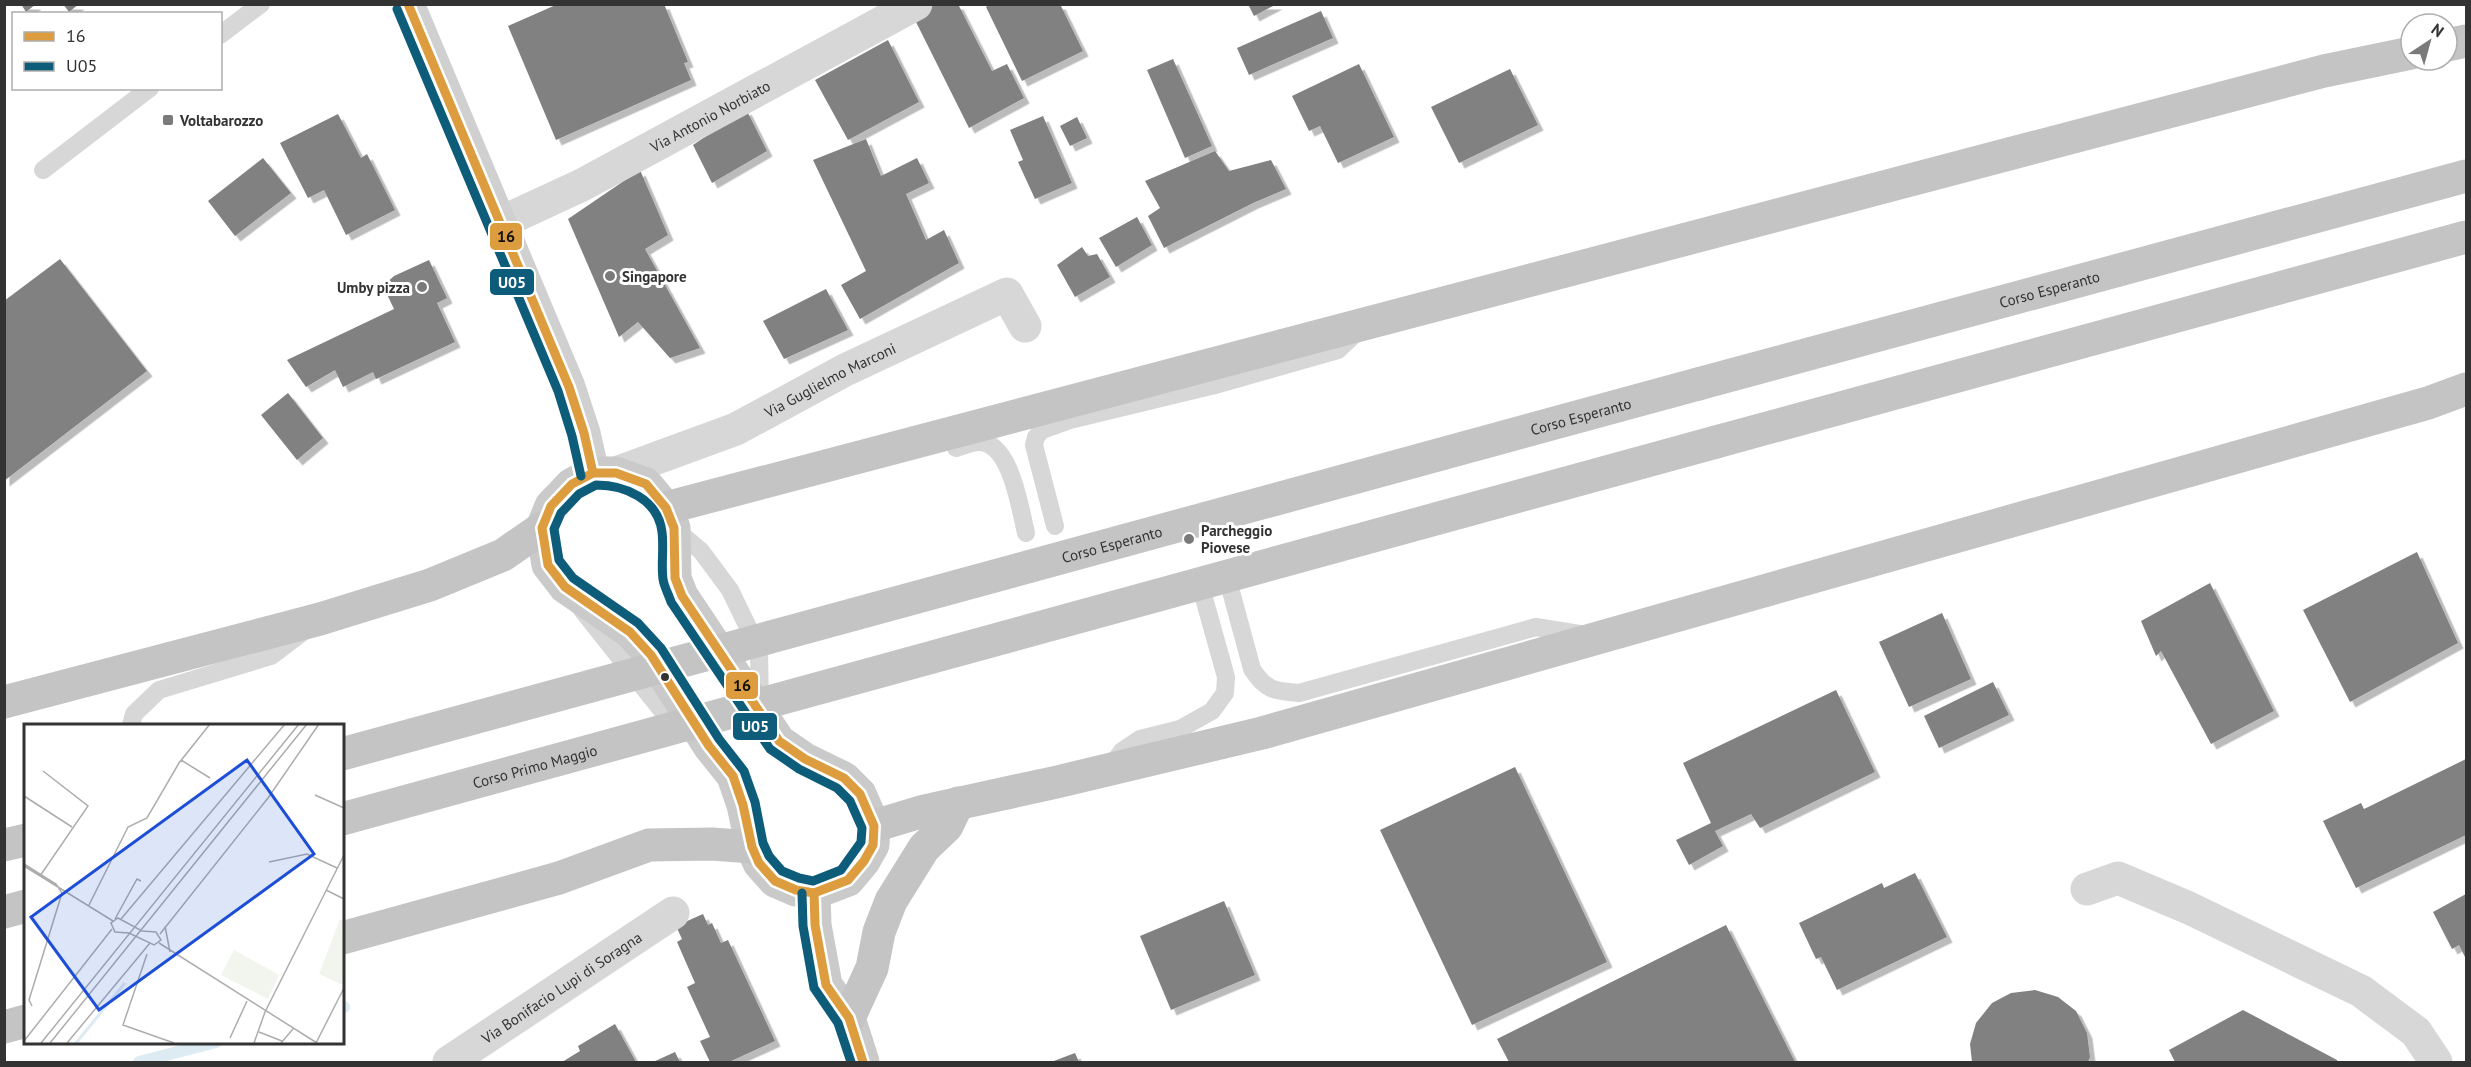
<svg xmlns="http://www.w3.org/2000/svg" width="2471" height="1067" font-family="'PT Sans',sans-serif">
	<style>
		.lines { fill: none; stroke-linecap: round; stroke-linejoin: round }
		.stream { stroke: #ddebf3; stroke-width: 12 }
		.building { fill: #818181; filter: url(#shadow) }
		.lane { stroke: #d7d7d7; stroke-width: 18 }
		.street { stroke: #d7d7d7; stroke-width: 33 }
		.secondary { stroke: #d0d0d0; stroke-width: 33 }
		.primary { stroke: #cacaca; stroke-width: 33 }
		.highway { stroke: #c4c4c4; stroke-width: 33 }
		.highway-bridge { stroke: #c4c4c4; stroke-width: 33 }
		.bus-1-casing { stroke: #fff; stroke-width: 14 }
		.bus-2-casing { stroke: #fff; stroke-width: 14 }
		.bus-1 { stroke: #dd9d3e; stroke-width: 9 }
		.bus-2 { stroke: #0c5c7a; stroke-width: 9 }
		.poi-dot { fill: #7a7a7a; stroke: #fff; stroke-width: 2 }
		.bus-dot { fill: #333; stroke: #fff; stroke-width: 2 }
		.labels { text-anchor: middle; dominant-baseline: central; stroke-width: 6; stroke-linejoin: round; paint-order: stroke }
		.street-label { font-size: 15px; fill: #333; stroke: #fff }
		.poi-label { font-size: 15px; font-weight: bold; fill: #333; stroke: #fff; text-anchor: start }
		.inset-river { fill: none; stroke: #ddebf3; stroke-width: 3 }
		.inset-road { fill: none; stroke: #adadad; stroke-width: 1.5 }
		.view { fill: #1d4ed8; fill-opacity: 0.15; stroke: #1d4ed8; stroke-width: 3 }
		.inset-edge { fill: none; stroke: #333; stroke-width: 3 }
		.line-badge { stroke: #fff; stroke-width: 2 }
		.badge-label { font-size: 16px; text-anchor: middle; font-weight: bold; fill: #fff }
		.pale-badge-label { font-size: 16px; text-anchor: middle; font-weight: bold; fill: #111 }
	</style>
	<defs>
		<filter id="shadow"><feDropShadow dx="5.5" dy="5.5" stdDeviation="0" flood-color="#0004"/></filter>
	</defs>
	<rect width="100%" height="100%" fill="#fff"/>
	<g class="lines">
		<path class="stream" d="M342 1008 344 1007
			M139 1062 216 1042"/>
	</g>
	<path class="building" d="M21 4H36L26 12Z
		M63 4H79L69 12Z
		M558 4H664L688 62 684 63 691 80 556 140 508 26Z
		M935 4H958L992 71 1007 64 1024 98 969 128 913 16Z
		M990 4H1060L1083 51 1022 81 986 7Z
		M1248 4H1277L1254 16Z
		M1321 11 1333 38 1249 75 1237 48Z
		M888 40 919 102 848 140 815 80Z
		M1173 59 1212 146 1185 158 1147 70Z
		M1359 64 1394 137 1338 163 1320 126 1309 131 1292 96Z
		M1510 69 1538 125 1459 163 1431 107Z
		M746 109 767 151 712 183 693 145Z
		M338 114 361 158 367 154 395 210 346 235 324 190 308 198 280 143Z
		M1043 116 1072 183 1035 199 1018 162 1023 160 1010 130Z
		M1077 117 1087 138 1070 146 1060 126Z
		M866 139 881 176 917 158 929 183 906 194 926 240 944 230 959 263 860 319 841 285 866 271 813 160Z
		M1215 151 1229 171 1271 160 1286 189 1253 203 1164 248 1148 216 1160 208 1145 181Z
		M263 158 291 193 235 236 208 201Z
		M640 170 668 235 645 249 700 348 670 358 638 322 619 337 568 219Z
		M1137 217 1152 245 1116 267 1099 238Z
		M1082 247 1088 256 1097 254 1110 277 1075 297 1057 265Z
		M60 259 147 371 4 481V301Z
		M429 260 447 298 437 303 455 342 376 379 373 372 343 387 335 370 306 387 287 360 394 309 383 286 394 276Z
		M826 289 848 330 784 359 763 321Z
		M288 393 323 438 297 460 261 415Z
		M2417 552 2458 643 2350 702 2303 610Z
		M2210 583 2274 711 2211 744 2161 651 2156 656 2141 621Z
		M1942 613 1971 679 1909 707 1879 642Z
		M1993 682 2009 715 1939 748 1924 716Z
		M1836 690 1875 772 1760 828 1751 814 1715 831 1723 846 1689 865 1676 840 1711 823 1683 763Z
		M2466 759V835L2356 888 2323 821 2361 803 2364 809Z
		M1515 767 1607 962 1472 1025 1380 830Z
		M1915 873 1947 937 1837 990 1821 957 1816 959 1799 923 1882 883 1884 888Z
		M2466 894V959L2459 945 2452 949 2433 912Z
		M1224 901 1255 975 1171 1010 1140 936Z
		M703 914 708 925 712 923 721 943 728 940 775 1041 729 1062H710L700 1041 710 1037 687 987 695 983 677 942 682 939 676 926Z
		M1726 925 1795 1062H1509L1497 1039Z
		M2035 990 2058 997 2076 1011 2087 1033 2090 1057 2088 1062H1972L1970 1044 1976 1023 1992 1003 2011 993Z
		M2243 1010 2337 1060 2338 1062H2175L2169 1050Z
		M615 1024 636 1062H562L580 1051 578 1046Z
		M675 1052 680 1062H653Z
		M1075 1053 1079 1062H1051Z"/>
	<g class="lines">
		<path class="lane" d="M220 35 261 4
			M43 170 150 88
			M956 448C963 446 972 442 979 442 1011 442 1020 509 1026 533
			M1055 526 1034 445 1036 437 1042 430 1070 420 1215 385 1338 350 1357 332
			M674 528 701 551 730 590 759 650 760 706
			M1229 584 1252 669C1266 691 1275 691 1299 693L1536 627 1586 635
			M582 610 663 712 684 727
			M131 725 134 714 159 690 271 656 304 631
			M1111 766 1122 751 1140 739 1180 729 1212 711 1225 693 1226 677 1202 591"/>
		<g class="street">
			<path id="s1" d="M500 223 582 185 916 4"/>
			<path id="s2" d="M616 473 736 429 845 370 1007 294 1025 326"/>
			<path d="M2087 889 2118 878 2189 908 2361 991 2416 1032 2436 1062"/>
			<path id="s3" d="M449 1062 673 913"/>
		</g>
		<path class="secondary" d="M408 4 569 387 584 433 593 473"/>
		<path class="primary" d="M593 473H616L646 484 666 508 674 528 675 578 682 596 779 741 805 759 844 778 860 794 874 826 873 845 864 861 848 880 814 893 796 890 775 881 759 863 752 847 743 805 733 776 709 746 651 655 630 632 565 587 548 565 542 528 551 506 572 484Z
			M814 893 815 925 826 985 849 1018 863 1062"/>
		<g class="highway">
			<path d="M2447 45 2466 41"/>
			<path id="s4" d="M1698 384 2466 176"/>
			<path d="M1716 442 2466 237"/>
			<path d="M666 508 2324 71 2411 53"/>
			<path d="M4 702 320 619 430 585 503 555 542 528"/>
			<path d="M874 826 924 811 1057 782 1262 733 2428 403 2466 389"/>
			<path d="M4 845 26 840"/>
			<path d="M4 912 26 906"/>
			<path d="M342 938 559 878 649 845 712 844 752 847"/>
			<path d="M849 1018 872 968 879 932 891 901 924 848 947 826 958 803"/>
			<path d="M4 1027 26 1021"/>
		</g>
		<g class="highway-bridge">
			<path id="s5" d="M342 754 1698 384"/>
			<path id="s6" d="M342 819 1716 442"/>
		</g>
		<g class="bus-1-casing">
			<path id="bus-1" d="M408 4 569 387 584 433 593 473
				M593 473H616L646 484 666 508 674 528 675 578 682 596 779 741 805 759 844 778 860 794 874 826 873 845 864 861 848 880 814 893 796 890 775 881 759 863 752 847 743 805 733 776 709 746 651 655 630 632 565 587 548 565 542 528 551 506 572 484Z
				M814 893 815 925 826 985 849 1018 863 1062"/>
		</g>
		<g class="bus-2-casing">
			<path id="bus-2" d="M397 9 558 391 572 436 581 476
				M596 485C625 485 658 499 662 532 664 548 661 564 663 579 664 587 669 595 671 602L770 749 799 769 837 788 850 801 862 828 861 842 841 870 813 881 799 878 782 871 769 856 763 843 755 802 744 771 719 739 661 648 638 623 573 578 559 560 554 529 561 513 579 494Z
				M802 893 803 926 814 988 838 1023 851 1062"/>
		</g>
		<use href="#bus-1" class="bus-1"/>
		<use href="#bus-2" class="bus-2"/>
	</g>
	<g class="poi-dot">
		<rect x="162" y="114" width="12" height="12" rx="3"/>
		<circle cx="610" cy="276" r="6"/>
		<circle cx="422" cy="287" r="6"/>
		<circle cx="1189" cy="539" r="6"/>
	</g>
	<circle class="bus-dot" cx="665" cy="677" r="5"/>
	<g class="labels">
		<g class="street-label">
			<text stroke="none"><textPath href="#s1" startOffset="236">Via Antonio Norbiato</textPath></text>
			<text stroke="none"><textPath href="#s4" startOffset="364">Corso Esperanto</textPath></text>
			<text stroke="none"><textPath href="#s2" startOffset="234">Via Guglielmo Marconi</textPath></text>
			<text stroke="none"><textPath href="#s5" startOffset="1284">Corso Esperanto</textPath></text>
			<text stroke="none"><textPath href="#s5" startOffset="798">Corso Esperanto</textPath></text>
			<text stroke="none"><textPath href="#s6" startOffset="200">Corso Primo Maggio</textPath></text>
			<text stroke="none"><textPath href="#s3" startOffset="135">Via Bonifacio Lupi di Soragna</textPath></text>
		</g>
		<g class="poi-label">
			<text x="180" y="120">Voltabarozzo</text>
			<text x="622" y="276">Singapore</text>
			<text x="410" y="287" text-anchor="end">Umby pizza</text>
			<text x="1201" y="530">Parcheggio<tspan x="1201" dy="17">Piovese</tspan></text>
		</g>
	</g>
	<g transform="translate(24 724)">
		<rect width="320" height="320" fill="#fff"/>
		<path d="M316 195 319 197V261L295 250ZM210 226 255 251 244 275 197 251Z" fill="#f1f5ed"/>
		<path class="inset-river" d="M52 319 101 259"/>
		<path class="inset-road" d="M157 36 186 54M291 71 320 84M0 72 48 103M245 138 283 130 313 144M0 140 32 160 38 169 5 276 8 282M0 142 89 197M16 152 64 82 19 47M302 166 320 175M65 181 104 103 123 94 155 39 186 0M94 194 118 207 132 208 137 216 130 221 105 209 91 208 87 199ZM91 195 113 155 117 157M97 195 261 0M141 202 146 228M136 210 244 74 295 0M135 219 293 319M123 230 99 301 150 319M235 308 258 317M206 314 223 277M0 317 88 205M17 319 275 0M26 319 283 0M43 319 126 219M230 319 241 288 320 131M257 319 269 305M292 319 320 264"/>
		<path class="view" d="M223 36 290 130 75 286 7 193Z"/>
		<rect width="320" height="320" class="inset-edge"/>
	</g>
	<g class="line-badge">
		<rect x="489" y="222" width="34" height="29" rx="6" fill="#dd9d3e"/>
		<rect x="489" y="268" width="46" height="28" rx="6" fill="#0c5c7a"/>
		<rect x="725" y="671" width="34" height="29" rx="6" fill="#dd9d3e"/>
		<rect x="732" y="712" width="46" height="29" rx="6" fill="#0c5c7a"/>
	</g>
	<g class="badge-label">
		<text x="512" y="288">U05</text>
		<text x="755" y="732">U05</text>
	</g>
	<g class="pale-badge-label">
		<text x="506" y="242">16</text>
		<text x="742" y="691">16</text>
	</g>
	<rect width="2471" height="1067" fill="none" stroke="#333333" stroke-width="12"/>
	<rect x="12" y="12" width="210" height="78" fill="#ffffff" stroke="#adadad" stroke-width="1.5"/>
	<rect x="24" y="32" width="30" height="9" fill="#dd9d3e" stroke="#adadad" stroke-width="1.5"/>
	<text x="66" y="42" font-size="18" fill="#333333">16</text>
	<rect x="24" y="62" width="30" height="9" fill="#0c5c7a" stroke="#adadad" stroke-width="1.5"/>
	<text x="66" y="72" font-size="18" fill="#333333">U05</text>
	<g transform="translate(2429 42) rotate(36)"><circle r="28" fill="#ffffff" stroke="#adadad" stroke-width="1.5"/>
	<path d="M0-4.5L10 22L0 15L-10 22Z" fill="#7a7a7a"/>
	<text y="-9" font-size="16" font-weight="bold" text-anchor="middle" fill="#333333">N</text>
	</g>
</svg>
